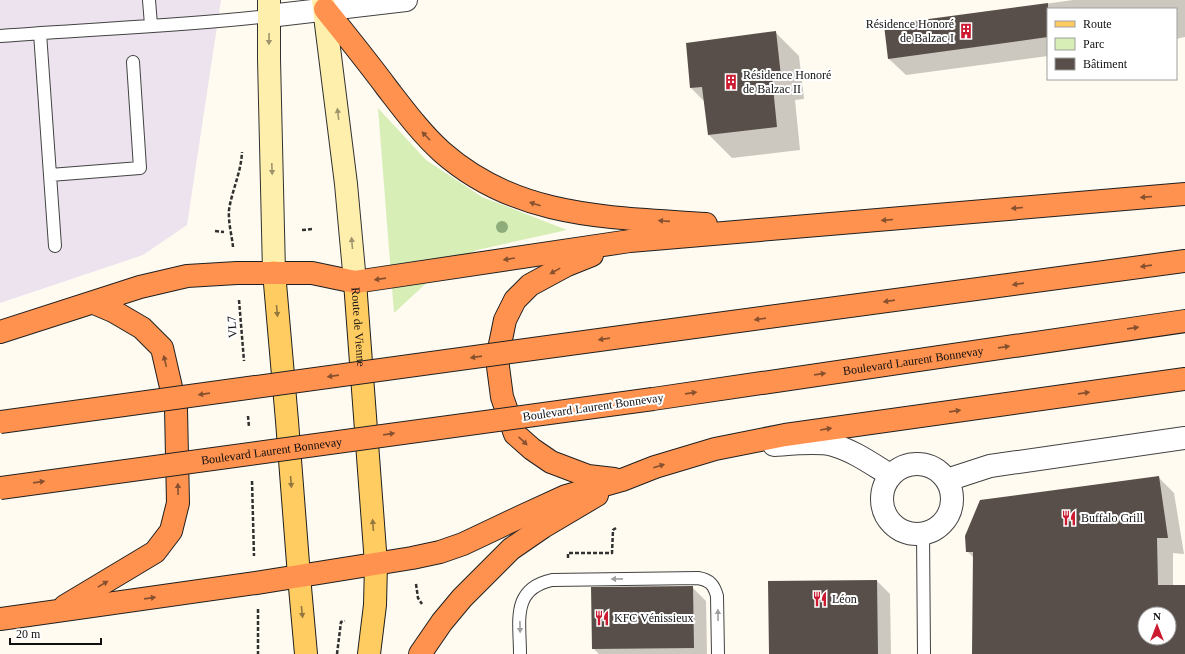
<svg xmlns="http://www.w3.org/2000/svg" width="1185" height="654" font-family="Georgia,serif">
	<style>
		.industrial { fill: #ece3ee }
		.green { fill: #d7eeb7 }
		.shadow { fill: #0003; fill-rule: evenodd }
		.building { fill: #594f4a; fill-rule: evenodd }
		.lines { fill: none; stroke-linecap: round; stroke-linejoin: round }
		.lane-casing { stroke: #424242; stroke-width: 14 }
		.street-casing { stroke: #424242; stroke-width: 24 }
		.secondary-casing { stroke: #313131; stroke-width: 24 }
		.primary-casing { stroke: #202020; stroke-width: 24 }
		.highway-casing { stroke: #202020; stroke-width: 24 }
		.path { stroke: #313131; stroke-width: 2.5; stroke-dasharray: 4 2; stroke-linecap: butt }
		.lane { stroke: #fff; stroke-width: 12 }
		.street { stroke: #fff; stroke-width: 22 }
		.secondary { stroke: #ffefac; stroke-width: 22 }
		.primary { stroke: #ffcc61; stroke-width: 22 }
		.highway { stroke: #ff924f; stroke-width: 22 }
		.highway-bridge-casing { stroke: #202020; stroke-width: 24; stroke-linecap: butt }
		.highway-bridge { stroke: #ff924f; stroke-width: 22 }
		.tree { fill: #8ead7a }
		.oneway { fill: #9f956d }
		.oneway2 { fill: #87502f }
		.oneway3 { fill: #93773c }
		.oneway4 { fill: #9f9f9f }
		.labels { text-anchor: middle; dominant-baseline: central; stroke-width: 4; stroke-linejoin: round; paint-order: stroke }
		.poi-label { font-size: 12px; fill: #0f0f0f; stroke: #fff; text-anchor: start }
		.street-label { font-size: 12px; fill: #0f0f0f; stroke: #fff }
	</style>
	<rect width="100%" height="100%" fill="#fffbf1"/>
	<path class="industrial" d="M0 0H221L187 225 143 255 0 303Z"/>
	<path class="green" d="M378 108 426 160 482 197 567 230 477 250 446 265 394 313Z"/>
	<path class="shadow" d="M1073 0H1185V37L1176 39V9H1048V56L906 75 889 59 885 26Z
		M775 32 799 56 804 99 795 100 800 150 732 158 709 135 705 102 691 88Z
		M1158 477 1174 493 1184 554 1173 553V586H1185V654H973L974 558 967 551ZM1145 614H1169V638H1145Z
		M877 581 890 594 891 654H770Z
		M692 587 706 601 707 654H599L593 648Z"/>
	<path class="building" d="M1048 3V37L888 59 884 25Z
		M776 31 781 76 772 77 777 127 708 135 702 87 690 88 686 43Z
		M1159 476 1168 538H1157L1158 585H1185V654H972L973 552H966L965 536 980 500ZM1145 614H1169V638H1145Z
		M877 580 878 654H769L768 581Z
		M693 586 694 648 592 649 591 587Z"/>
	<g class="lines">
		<g class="lane-casing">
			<path id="lane" d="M149 0 151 25
				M40 33 55 246
				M0 36C90 29 180 26 269 16
				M50 175 140 168 133 62
				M923 533 924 654
				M520 654C520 621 511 589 552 580L698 578C710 580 714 585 717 596L718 654"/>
		</g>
		<g class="street-casing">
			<path id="street" d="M269 16 406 0
				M774 445C790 444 819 441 833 445 854 451 872 464 890 475
				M882 499a35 35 0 1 1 70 0a35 35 0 1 1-70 0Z
				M947 480 990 466 1185 438"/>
		</g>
		<g class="secondary-casing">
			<path id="secondary" d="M269 0V59L274 272
				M323 0 346 184 355 282"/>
		</g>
		<g class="primary-casing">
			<g id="primary">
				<path d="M274 272 287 421 299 576 306 654"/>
				<path id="s1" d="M355 282 376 564 375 605 369 654"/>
			</g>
		</g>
		<g class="highway-casing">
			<g id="highway">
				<path d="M325 9C346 35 367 61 387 88 404 110 421 133 442 152 518 219 610 217 706 224"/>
				<path d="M592 255 567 265 530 285 515 300 505 320 497 359 502 397 515 434 532 449 551 462 588 476 614 479"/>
				<path d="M0 332 140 287 187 276 237 273H312L355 282 630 241 1185 194"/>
				<path d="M643 334 1185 261"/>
				<path id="s2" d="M653 399 1185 321"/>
				<path d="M65 606 155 552 171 531 178 503 176 409 162 348 142 328 113 311 94 303"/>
				<path d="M0 619 256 583 412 558 440 552 463 544 520 517 566 496 622 480 655 467 715 449 785 435 1185 379"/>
				<path d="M420 654 442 622 462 598 511 549 543 527 597 495"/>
			</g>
		</g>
		<path class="path" d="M302 230 313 229
			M215 231 224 232
			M233 247C232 236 228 222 229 210 232 190 241 173 242 152
			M239 300 244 361
			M248 416 249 427
			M252 481 254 556
			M568 558V553H612L613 530 616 528
			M416 584 418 598 422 604
			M258 609V654
			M337 654 341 622 345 621"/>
		<use href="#lane" class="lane"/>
		<use href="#street" class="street"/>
		<use href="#secondary" class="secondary"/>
		<use href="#primary" class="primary"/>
		<use href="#highway" class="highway"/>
		<g class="highway-bridge-casing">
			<g id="highway-bridge">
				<path d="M0 422 643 334"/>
				<path id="s3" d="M0 488 653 399"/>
			</g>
		</g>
		<use href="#highway-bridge" class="highway-bridge"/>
	</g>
	<circle class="tree" cx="502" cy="227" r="6"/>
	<defs><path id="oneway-solid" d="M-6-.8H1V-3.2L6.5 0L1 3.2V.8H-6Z"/></defs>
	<g class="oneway">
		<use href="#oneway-solid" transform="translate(269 39) rotate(91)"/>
		<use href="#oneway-solid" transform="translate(338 114) rotate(-97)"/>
		<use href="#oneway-solid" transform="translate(272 169) rotate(88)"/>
		<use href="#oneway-solid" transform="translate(352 243) rotate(-95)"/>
	</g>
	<g class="oneway2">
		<use href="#oneway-solid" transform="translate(426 136) rotate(-134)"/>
		<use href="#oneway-solid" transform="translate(1146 197) rotate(175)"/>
		<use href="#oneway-solid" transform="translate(535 204) rotate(-162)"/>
		<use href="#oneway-solid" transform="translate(1017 208) rotate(175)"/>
		<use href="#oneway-solid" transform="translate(887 220) rotate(175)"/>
		<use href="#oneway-solid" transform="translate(664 221) rotate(-176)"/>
		<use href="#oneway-solid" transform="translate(509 259) rotate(171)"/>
		<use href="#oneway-solid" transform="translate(1146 266) rotate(172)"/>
		<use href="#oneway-solid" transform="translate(555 271) rotate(151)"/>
		<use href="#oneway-solid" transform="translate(380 279) rotate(172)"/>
		<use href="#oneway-solid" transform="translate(1018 284) rotate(172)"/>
		<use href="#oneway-solid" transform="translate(889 301) rotate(172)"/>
		<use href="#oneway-solid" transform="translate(760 319) rotate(172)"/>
		<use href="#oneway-solid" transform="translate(1133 328) rotate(-8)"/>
		<use href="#oneway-solid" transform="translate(604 339) rotate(172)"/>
		<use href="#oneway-solid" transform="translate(1004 347) rotate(-8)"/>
		<use href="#oneway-solid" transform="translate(476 357) rotate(172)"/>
		<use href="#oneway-solid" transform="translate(165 361) rotate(-103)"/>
		<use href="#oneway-solid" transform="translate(820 374) rotate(-8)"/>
		<use href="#oneway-solid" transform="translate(333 376) rotate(172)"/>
		<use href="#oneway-solid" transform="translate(691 393) rotate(-8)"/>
		<use href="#oneway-solid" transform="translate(1084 393) rotate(-8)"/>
		<use href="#oneway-solid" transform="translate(204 394) rotate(172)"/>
		<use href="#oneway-solid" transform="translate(955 411) rotate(-8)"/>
		<use href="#oneway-solid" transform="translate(826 429) rotate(-9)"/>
		<use href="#oneway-solid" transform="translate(389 434) rotate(-8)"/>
		<use href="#oneway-solid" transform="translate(523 441) rotate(43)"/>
		<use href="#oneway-solid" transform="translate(659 466) rotate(-18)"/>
		<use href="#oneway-solid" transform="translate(39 482) rotate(-8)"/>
		<use href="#oneway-solid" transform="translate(178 489) rotate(-91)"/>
		<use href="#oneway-solid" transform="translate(103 584) rotate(-31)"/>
		<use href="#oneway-solid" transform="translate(150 598) rotate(-8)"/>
	</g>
	<g class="oneway3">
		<use href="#oneway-solid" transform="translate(277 311) rotate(85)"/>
		<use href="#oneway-solid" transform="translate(291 482) rotate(86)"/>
		<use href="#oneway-solid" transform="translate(373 525) rotate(-94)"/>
		<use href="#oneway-solid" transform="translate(302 612) rotate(84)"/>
	</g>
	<g class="oneway4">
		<use href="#oneway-solid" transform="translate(617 579) rotate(179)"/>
		<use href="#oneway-solid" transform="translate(718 615) rotate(-91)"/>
		<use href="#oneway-solid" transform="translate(520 627) rotate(89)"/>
	</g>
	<defs>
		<g id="building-bare" transform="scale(1.2)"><path d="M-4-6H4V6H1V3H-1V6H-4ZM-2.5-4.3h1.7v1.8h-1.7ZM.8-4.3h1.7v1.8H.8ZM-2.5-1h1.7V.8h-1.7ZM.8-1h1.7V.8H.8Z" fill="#cc1a31" stroke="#fff" stroke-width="2.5" paint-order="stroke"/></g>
		<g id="restaurant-bare" transform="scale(1.2)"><path d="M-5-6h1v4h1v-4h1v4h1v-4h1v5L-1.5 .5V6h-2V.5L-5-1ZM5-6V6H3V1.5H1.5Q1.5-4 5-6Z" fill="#cc1a31" stroke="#fff" stroke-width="2.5" paint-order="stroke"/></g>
	</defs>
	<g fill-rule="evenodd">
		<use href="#building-bare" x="966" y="31"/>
		<use href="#building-bare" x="731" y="82"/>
		<use href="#restaurant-bare" x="1069" y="518"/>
		<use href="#restaurant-bare" x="820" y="599"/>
		<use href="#restaurant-bare" x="602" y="618"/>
	</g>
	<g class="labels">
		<g class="poi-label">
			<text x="954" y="24" text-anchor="end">Résidence Honoré<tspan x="954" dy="14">de Balzac I</tspan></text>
			<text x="743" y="75">Résidence Honoré<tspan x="743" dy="14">de Balzac II</tspan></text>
			<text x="1081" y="518">Buffalo Grill</text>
			<text x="832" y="599">Léon</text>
			<text x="614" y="618">KFC Vénissieux</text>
		</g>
		<g class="street-label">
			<text transform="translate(232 327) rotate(-94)">VL7</text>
			<text stroke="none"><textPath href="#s1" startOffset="45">Route de Vienne</textPath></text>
			<text stroke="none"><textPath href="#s2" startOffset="263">Boulevard Laurent Bonnevay</textPath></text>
			<text transform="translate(593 407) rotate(-8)">Boulevard Laurent Bonnevay</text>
			<text stroke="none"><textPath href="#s3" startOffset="274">Boulevard Laurent Bonnevay</textPath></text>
		</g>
	</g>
	<rect x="1047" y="8" width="130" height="72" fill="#ffffff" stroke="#9f9f9f"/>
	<rect x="1055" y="21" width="20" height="6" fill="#ffcc61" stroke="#9f9f9f"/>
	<text x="1083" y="28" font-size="12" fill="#0f0f0f">Route</text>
	<rect x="1055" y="38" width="20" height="12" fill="#d7eeb7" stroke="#9f9f9f"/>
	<text x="1083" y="48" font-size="12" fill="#0f0f0f">Parc</text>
	<rect x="1055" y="58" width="20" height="12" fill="#594f4a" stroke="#9f9f9f"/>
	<text x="1083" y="68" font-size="12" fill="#0f0f0f">Bâtiment</text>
	<g transform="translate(1157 626)"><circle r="19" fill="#ffffff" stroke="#9f9f9f"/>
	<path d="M0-3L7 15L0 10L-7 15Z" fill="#cc1a31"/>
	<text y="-6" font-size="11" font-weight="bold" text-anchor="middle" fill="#0f0f0f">N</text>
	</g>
	<path d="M10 638v6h91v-6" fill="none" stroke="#0f0f0f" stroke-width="2"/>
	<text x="16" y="638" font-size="12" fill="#0f0f0f" stroke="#ffffff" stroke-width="3" paint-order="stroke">20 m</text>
</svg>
